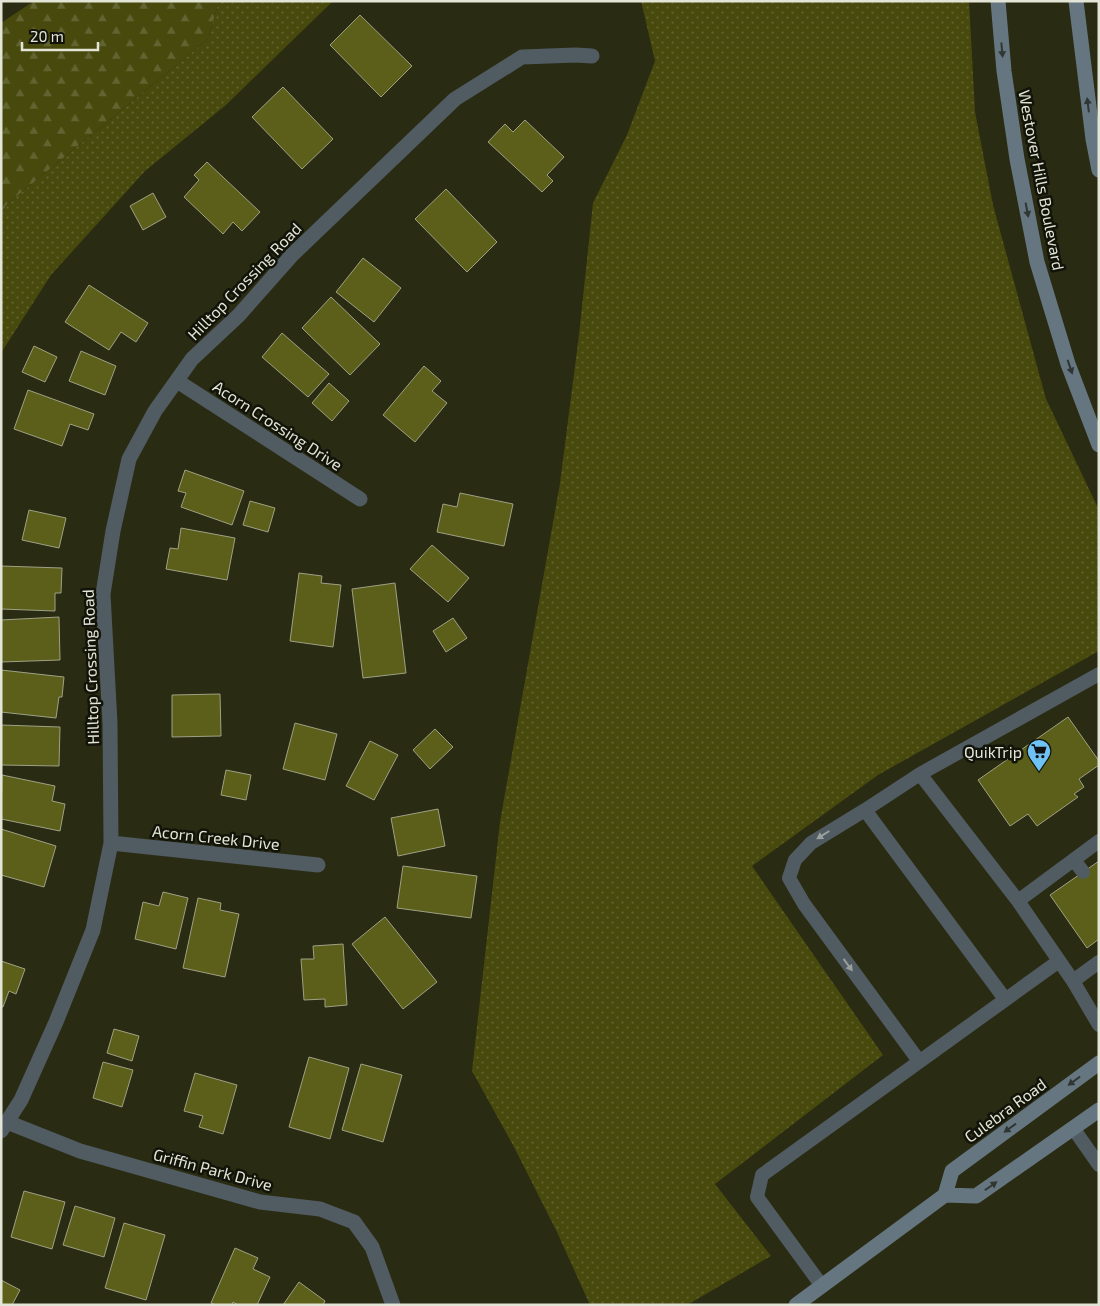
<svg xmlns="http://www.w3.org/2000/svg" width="1100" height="1306" font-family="'Exo 2',sans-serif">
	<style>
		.grass { fill: url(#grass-dots) }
		.forest { fill: url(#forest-firs) }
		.building { fill: #5c5f19; stroke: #9fa185 }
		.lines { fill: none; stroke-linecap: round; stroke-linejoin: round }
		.lane { stroke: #505b62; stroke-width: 14 }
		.street { stroke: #505b62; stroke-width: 15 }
		.secondary { stroke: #657681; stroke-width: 15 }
		.oneway { fill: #2f3633 }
		.oneway2 { fill: #9aa09c }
		.labels { text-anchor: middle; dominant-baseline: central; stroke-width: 5; stroke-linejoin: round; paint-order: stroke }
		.street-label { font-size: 16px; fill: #e3e5d6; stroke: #121309 }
		.poi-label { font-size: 16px; fill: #e3e5d6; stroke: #121309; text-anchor: end }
	</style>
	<defs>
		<pattern id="grass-dots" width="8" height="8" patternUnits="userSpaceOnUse" patternTransform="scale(1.25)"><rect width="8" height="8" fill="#47490d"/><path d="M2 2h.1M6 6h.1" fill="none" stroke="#616330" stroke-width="1.8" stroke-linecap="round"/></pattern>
		<pattern id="forest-firs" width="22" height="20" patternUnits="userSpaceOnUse" patternTransform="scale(1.25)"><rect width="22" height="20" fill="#47490d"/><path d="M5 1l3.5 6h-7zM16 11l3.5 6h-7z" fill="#616330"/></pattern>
	</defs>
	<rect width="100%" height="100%" fill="#2a2b13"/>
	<path class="grass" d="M219 1H333L226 105 145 171 51 275 1 353V215L6 205 208 39Z
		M641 1H969L975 112 993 205 1046 399 1099 510V651L878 775 752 866 883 1055 715 1184 771 1256 687 1305H590L557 1232 514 1147 472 1071 500 822 560 483 579 335 593 203 627 135 655 61Z"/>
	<path class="forest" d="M34 1H219L208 39 6 205 1 215V23Z"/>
	<path class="building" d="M360 15 412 66 381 97 330 45Z
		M283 87 333 139 302 169 252 117Z
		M525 120 564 157 547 175 553 181 542 192 488 142 505 124 513 132Z
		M207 162 260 212 242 231 233 222 223 234 184 197 199 180 194 175Z
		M446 189 497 242 467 272 415 219Z
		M153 193 166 217 143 230 130 206Z
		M363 258 401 288 374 322 336 292Z
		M89 285 148 323 136 342 121 332 109 350 65 322Z
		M331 297 380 344 350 375 302 328Z
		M282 333 329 374 308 397 262 357Z
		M34 346 57 357 45 382 22 372Z
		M81 351 116 366 105 395 69 381Z
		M424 366 441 381 432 391 447 403 415 442 383 415Z
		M329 383 349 401 332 421 312 403Z
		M28 390 94 414 88 430 70 424 62 446 14 429Z
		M185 470 244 491 232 525 181 507 186 493 178 491Z
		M460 493 513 504 504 546 437 532 443 504 457 507Z
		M250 501 275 508 268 532 243 525Z
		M29 510 66 518 59 548 22 540Z
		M181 528 235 538 227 580 166 569 170 548 178 549Z
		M432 545 469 578 448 602 410 569Z
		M1 566 62 568 61 593H55V611L1 609Z
		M299 573 322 576 321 583 341 585 333 647 290 641Z
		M395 583 406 673 363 678 352 589Z
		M59 617 60 660 1 662V620Z
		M453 618 467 638 446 652 433 631Z
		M1 670 64 677 62 697H59L56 718 1 712Z
		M220 694 221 736 172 737V695Z
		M1068 717 1099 761V765L1079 779 1084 787 1074 794 1078 797 1037 826 1028 814 1010 826 978 780Z
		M295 723 337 734 325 780 283 769Z
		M1 725 60 727 59 766 1 765Z
		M435 729 453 747 430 769 413 750Z
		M370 741 398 755 374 800 346 786Z
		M226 770 251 775 246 800 221 795Z
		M2 775 55 786 52 801 65 804 60 831 1 819Z
		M438 809 445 846 398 856 391 818Z
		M1 829 56 846 44 887 1 875Z
		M1099 861V939L1087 948 1050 895Z
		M403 866 477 876 471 918 397 908Z
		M163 892 188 898 176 949 135 939 143 902 159 906Z
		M198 898 221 903 220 910 239 914 225 977 183 968Z
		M385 917 437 982 403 1009 352 944Z
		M343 944 347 1005 325 1007V999L304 1000 301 959H314L313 946Z
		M1 961 25 969 16 994 9 991 3 1007H1Z
		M114 1029 139 1036 132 1061 107 1053Z
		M309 1057 349 1068 330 1139 289 1127Z
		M103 1062 133 1070 122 1107 93 1098Z
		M361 1064 402 1075 383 1142 342 1130Z
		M195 1073 237 1085 223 1134 199 1127 203 1116 184 1111Z
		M24 1191 65 1202 52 1249 11 1237Z
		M75 1206 115 1218 104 1257 63 1245Z
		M124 1223 165 1235 146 1300 105 1288Z
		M235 1248 258 1258 253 1269 270 1277 257 1305H238L233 1302 232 1305H216L211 1303Z
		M1 1280 20 1290 12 1305H1Z
		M299 1282 325 1301 323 1305H283Z"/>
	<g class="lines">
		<path class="lane" d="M1099 674 920 774 1018 901 1073 981 1099 962
			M920 774 865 810 1005 999
			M865 810 811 843 795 860 789 878 804 904 919 1061
			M1074 860 1083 872
			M1018 901 1099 841
			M1073 981 1099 1025
			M1073 1128 1099 1165
			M822 1286 757 1197 762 1175 1059 961"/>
		<path class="street" d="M177 381 360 499
			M111 843 318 865
			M7 1122 80 1151 260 1202 320 1209 354 1222 372 1247 393 1305
			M1 1131 21 1100 56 1022 93 930 111 843 110 723 103 594 113 531 129 459 155 411 192 359 239 315 292 255 455 99 522 57 576 55 592 56"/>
		<path class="secondary" d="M998 1 1004 71 1017 159 1037 262 1068 364 1099 445
			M1076 1 1093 139 1099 170
			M945 1195 976 1196 1099 1110
			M796 1305 945 1195 952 1171 1099 1063"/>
	</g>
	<defs><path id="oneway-solid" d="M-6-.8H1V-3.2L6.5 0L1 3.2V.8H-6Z" transform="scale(1.25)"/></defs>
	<g class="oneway">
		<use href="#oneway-solid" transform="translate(1002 50) rotate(85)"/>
		<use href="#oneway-solid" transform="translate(1088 105) rotate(-97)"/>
		<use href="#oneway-solid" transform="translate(1027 210) rotate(79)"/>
		<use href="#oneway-solid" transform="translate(1070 367) rotate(71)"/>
		<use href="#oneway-solid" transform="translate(1074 1081) rotate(144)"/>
		<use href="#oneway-solid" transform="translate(1010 1128) rotate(144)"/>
		<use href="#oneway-solid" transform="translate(991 1186) rotate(-35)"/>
	</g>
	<g class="oneway2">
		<use href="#oneway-solid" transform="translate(823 835) rotate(148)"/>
		<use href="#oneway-solid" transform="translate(848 965) rotate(54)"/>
	</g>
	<defs>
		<g id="supermarket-pin" transform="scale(1.25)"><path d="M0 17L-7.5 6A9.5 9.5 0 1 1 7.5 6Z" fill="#6fc2f4" stroke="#121309"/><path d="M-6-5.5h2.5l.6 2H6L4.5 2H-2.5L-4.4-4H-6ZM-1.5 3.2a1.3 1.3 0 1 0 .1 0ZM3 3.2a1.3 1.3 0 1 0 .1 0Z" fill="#111"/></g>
	</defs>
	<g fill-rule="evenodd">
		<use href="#supermarket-pin" x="1039" y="751"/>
	</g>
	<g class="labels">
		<g class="street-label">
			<text transform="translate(1042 180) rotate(79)">Westover Hills Boulevard</text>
			<text transform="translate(244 281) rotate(-46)">Hilltop Crossing Road</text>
			<text transform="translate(278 425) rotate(33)">Acorn Crossing Drive</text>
			<text transform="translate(90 667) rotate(-92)">Hilltop Crossing Road</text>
			<text transform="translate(216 837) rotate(6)">Acorn Creek Drive</text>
			<text transform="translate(1005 1110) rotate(-36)">Culebra Road</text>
			<text transform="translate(213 1169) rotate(15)">Griffin Park Drive</text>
		</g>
		<g class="poi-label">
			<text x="1022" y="751">QuikTrip</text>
		</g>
	</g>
	<rect width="1100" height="1306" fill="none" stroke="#e3e5d6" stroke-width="5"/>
	<path d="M22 42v8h76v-8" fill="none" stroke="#e3e5d6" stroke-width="2.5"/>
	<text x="30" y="42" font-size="15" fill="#e3e5d6" stroke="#121309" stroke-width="4" paint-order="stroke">20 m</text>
</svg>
